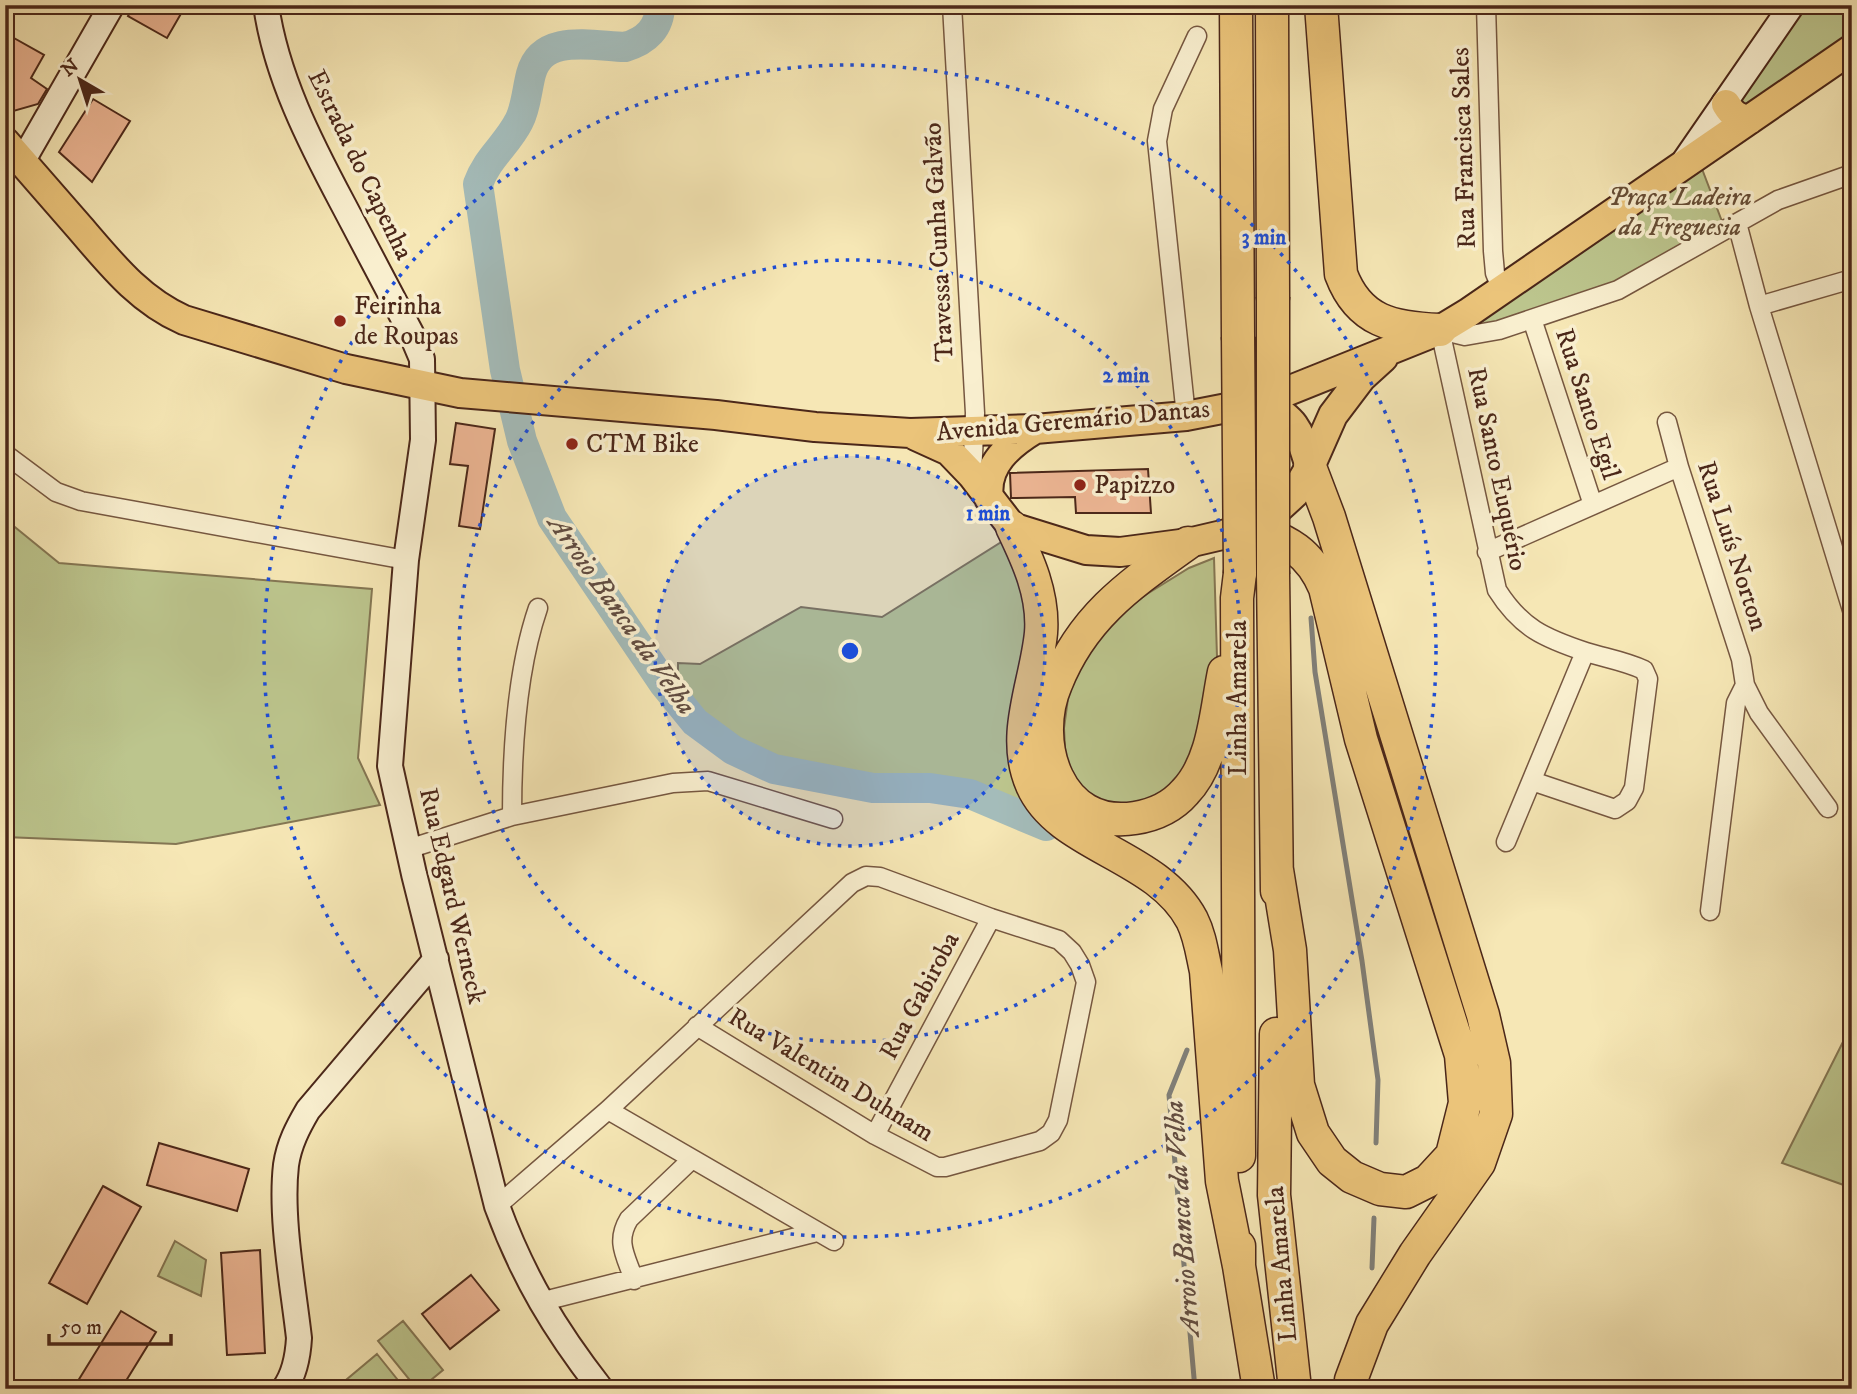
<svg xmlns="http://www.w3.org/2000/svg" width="1857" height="1394" font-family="'IM FELL DW Pica',serif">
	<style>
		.green { fill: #bcc58d; stroke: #847653; stroke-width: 2 }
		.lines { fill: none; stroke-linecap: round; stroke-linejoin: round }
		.stream { stroke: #80807a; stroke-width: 5 }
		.river { stroke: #a4bcba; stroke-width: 30 }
		.building { fill: #ecb593; stroke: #4b2719; stroke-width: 2 }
		.street-casing { stroke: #765740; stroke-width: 21 }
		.secondary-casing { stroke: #4b2719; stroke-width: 28 }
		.primary-casing { stroke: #4b2719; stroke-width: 32 }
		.highway-casing { stroke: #4b2719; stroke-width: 35 }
		.street { stroke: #f9efcf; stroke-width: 18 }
		.secondary { stroke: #f9efcf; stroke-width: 24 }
		.primary { stroke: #ebc47a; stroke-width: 28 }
		.highway { stroke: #ebc47a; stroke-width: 32 }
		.highway-bridge-casing { stroke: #4b2719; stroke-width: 35; stroke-linecap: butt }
		.highway-bridge { stroke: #ebc47a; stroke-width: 32 }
		.ring { fill: none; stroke: #1d4ed8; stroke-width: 3.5; stroke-dasharray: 3.5 7 }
		.poi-dot { fill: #8f2418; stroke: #f9efcf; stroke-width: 2.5 }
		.labels { text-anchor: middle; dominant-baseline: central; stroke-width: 7; stroke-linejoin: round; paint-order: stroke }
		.street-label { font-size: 26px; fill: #4b2719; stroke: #f9efcf }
		.park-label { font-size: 26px; font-style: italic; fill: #674e36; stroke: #f9efcf }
		.poi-label { font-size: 26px; fill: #4b2719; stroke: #f9efcf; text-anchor: start }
		.water-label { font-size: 28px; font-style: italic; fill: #614c41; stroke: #f9efcf }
		.centre { fill: #1d4ed8; stroke: #f9efcf; stroke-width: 3.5 }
		.ring-label { font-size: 21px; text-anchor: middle; font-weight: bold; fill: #1d4ed8; stroke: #f9efcf; stroke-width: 7; stroke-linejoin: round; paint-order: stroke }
	</style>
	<rect width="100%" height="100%" fill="#f6e7b5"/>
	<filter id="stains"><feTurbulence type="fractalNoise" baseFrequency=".00286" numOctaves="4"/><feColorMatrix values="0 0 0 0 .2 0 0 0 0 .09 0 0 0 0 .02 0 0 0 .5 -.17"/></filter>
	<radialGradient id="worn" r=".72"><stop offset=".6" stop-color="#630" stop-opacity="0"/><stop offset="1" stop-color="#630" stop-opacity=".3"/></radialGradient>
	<path class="green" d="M1794 5H1852V36L1753 105 1722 111Z
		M1699 161 1723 224 1615 285 1493 326 1453 327Z
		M5 519 59 563 372 589 358 758 380 805 176 844 5 837Z
		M1003 541 1027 592 1034 813 761 765 678 705V663L700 664 801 607 882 617Z
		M1214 558 1217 657 1202 740 1172 792 1124 806 1100 800 1079 788 1066 766 1064 728 1069 691 1093 645 1118 615 1147 594 1189 568Z
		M1852 1024V1188L1782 1163Z
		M175 1241 206 1260 201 1296 158 1276Z
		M403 1321 443 1370 420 1389H417L378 1341Z
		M377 1354 405 1389H353L346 1380Z"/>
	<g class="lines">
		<path class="stream" d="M1311 618 1315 672 1362 961 1378 1080 1376 1143
			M1187 1050 1169 1095 1195 1389
			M1372 1268 1374 1218"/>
		<path class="river" d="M660 5C660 28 646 41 625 47 592 46 542 33 531 74 527 89 526 108 519 121 507 145 487 158 478 184L505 370 522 441 552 518 664 684 695 722 733 750 774 769 873 788H930L970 794 1046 826"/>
	</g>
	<path class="building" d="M134 5H186L167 38 128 16Z
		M5 33 44 55 31 78 47 89 38 104 10 112 5 107Z
		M93 99 130 121 92 182 59 152Z
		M456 423 495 429 480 529 459 526 468 466 450 464Z
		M1148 469 1151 513H1076L1075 497 1011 498 1010 473Z
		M159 1143 249 1169 237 1211 147 1185Z
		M103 1186 141 1207 87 1304 49 1283Z
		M260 1250 265 1353 227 1355 221 1253Z
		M471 1275 499 1310 450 1349 422 1314Z
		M121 1311 156 1332 121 1389H73Z"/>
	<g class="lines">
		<g class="street-casing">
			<path id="street" d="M952 5 975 413 972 475
				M1486 5 1493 251 1495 273 1501 288
				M1737 223 1759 306 1852 610
				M1759 306 1852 279
				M1532 319 1593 505
				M1186 416 1157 141 1163 109 1197 36
				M1667 422 1679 467 1741 659 1745 685 1759 713 1828 808
				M5 454 56 492 81 501 406 560
				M1487 552 1679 467
				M1532 781 1615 809 1627 801 1634 788 1648 679 1644 670C1625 661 1605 658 1586 652 1544 638 1521 628 1497 590L1440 330 1465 336 1499 330 1618 290 1778 200 1852 174
				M512 816C512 752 517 669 538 608
				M1506 842 1585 652
				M408 849 512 816 673 783 708 781 833 819
				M1710 911 1736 703 1745 685
				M608 1110 834 1241
				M875 1135 991 918
				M497 1206 608 1110 852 883 866 876 880 877 991 918 1059 940 1072 952 1080 965 1086 982 1058 1120 1051 1133 1040 1141 945 1167H937L875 1135 697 1026
				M634 1280C626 1256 615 1242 629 1219L692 1159
				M540 1302 817 1232"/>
		</g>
		<g class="secondary-casing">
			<path id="secondary" d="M266 5C276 76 310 142 343 204 366 247 388 290 411 333L422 359 423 440 406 560 390 766 414 874 497 1206C523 1277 555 1330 601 1389
				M1685 160 1792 5
				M22 162 112 5
				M284 1389C295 1374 298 1356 299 1338 293 1285 280 1217 286 1165 289 1144 298 1127 308 1110L436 959"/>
		</g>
		<g class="primary-casing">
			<path id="primary" d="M1726 104C1732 114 1737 118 1749 120
				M5 142C30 171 55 199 80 228 111 264 139 300 184 320L346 369 460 393 716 415 815 427 910 433 1035 429 1186 416 1263 401 1440 330 1468 313 1852 49
				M1263 401C1299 423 1298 429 1310 467
				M916 436 949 451 972 475 1012 527 1086 550 1120 552 1188 543 1252 528 1271 515 1294 494 1310 467 1333 415 1361 378 1383 358
				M989 498C984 465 1010 444 1035 429"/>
		</g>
		<g class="highway-casing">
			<path id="highway" d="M1236 5 1238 337
				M1272 5 1273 297
				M1321 5 1341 274C1359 322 1393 328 1440 330
				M1310 467 1329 517 1483 1015 1494 1063 1496 1114 1479 1163 1415 1254 1372 1324 1351 1380 1350 1389
				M1012 527C1028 560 1044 595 1041 633 1036 684 1010 735 1032 785 1059 847 1157 854 1192 920 1200 936 1202 953 1206 971L1222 1181 1239 1266
				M1252 528C1288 541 1310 552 1325 588L1361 739 1461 1055 1465 1103 1452 1155 1428 1181 1406 1192 1380 1189 1352 1177 1332 1161 1313 1133 1298 1085 1290 950 1277 870
				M1188 543C1131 584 1083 616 1056 684 1031 742 1058 830 1135 818 1154 815 1172 807 1185 792 1214 762 1216 711 1224 672
				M1273 574 1277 891
				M1276 1034 1274 1195 1295 1389
				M1239 1156 1237 598 1240 573
				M1239 1246V1266L1259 1389"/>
		</g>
		<use href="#street" class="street"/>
		<use href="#secondary" class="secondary"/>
		<use href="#primary" class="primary"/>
		<use href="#highway" class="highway"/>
		<g class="highway-bridge-casing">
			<path id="highway-bridge" d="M1273 297V574
				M1238 337 1240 573"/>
		</g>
		<use href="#highway-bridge" class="highway-bridge"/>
	</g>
	<circle cx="850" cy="651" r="195" fill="#1d4ed8" fill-opacity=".12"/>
	<g class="ring">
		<circle cx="850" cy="651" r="195"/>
		<circle cx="850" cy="651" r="391"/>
		<circle cx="850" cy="651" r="586"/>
	</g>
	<g class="poi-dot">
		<circle cx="340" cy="321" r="7"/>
		<circle cx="572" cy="444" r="7"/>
		<circle cx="1080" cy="485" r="7"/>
	</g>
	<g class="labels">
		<g class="street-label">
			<text transform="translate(1464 148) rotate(-92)">Rua Francisca Sales</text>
			<text transform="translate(360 165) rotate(64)">Estrada do Capenha</text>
			<text transform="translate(939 242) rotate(-93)">Travessa Cunha Galvão</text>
			<text transform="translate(1587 404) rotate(72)">Rua Santo Egil</text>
			<text transform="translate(1073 421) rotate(-5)">Avenida Geremário Dantas</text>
			<text transform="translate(1497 469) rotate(78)">Rua Santo Euquério</text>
			<text transform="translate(1732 546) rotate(72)">Rua Luís Norton</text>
			<text transform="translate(1238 698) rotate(-90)">Linha Amarela</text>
			<text transform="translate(452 896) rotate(77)">Rua Edgard Werneck</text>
			<text transform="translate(920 996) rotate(-62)">Rua Gabiroba</text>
			<text transform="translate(831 1075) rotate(31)">Rua Valentim Duhnam</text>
			<text transform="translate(1282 1264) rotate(-95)">Linha Amarela</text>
		</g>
		<g class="park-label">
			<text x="1680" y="197">Praça Ladeira<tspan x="1680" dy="30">da Freguesia</tspan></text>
		</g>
		<g class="poi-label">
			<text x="354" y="306">Feirinha<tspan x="354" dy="30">de Roupas</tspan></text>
			<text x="586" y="444">CTM Bike</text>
			<text x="1094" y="485">Papizzo</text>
		</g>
		<g class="water-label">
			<text transform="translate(622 615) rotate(55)">Arroio Banca da Velha</text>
			<text transform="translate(1182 1218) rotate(-94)">Arroio Banca da Velha</text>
		</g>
	</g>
	<circle cx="850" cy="651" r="10" class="centre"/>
	<g class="ring-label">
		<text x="1264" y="244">3 min</text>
		<text x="1126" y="382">2 min</text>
		<text x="988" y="520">1 min</text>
	</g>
	<rect width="1857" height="1394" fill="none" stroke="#f6e7b5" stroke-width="28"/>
	<rect x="7" y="7" width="1843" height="1380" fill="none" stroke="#4b2719" stroke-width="3.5"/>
	<rect x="14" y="14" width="1829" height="1366" fill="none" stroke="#4b2719" stroke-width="2"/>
	<g transform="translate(80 80) rotate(321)" stroke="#f9efcf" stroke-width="5" paint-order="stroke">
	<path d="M0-5L12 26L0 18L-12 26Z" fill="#4b2719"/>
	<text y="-10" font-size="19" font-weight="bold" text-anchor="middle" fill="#4b2719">N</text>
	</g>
	<path d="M49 1334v10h122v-10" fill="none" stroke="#4b2719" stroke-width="3.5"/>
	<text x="60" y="1334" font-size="21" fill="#4b2719" stroke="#f9efcf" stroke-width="5" paint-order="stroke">50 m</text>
	<rect width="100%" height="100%" filter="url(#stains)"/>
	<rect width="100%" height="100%" fill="url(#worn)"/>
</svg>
